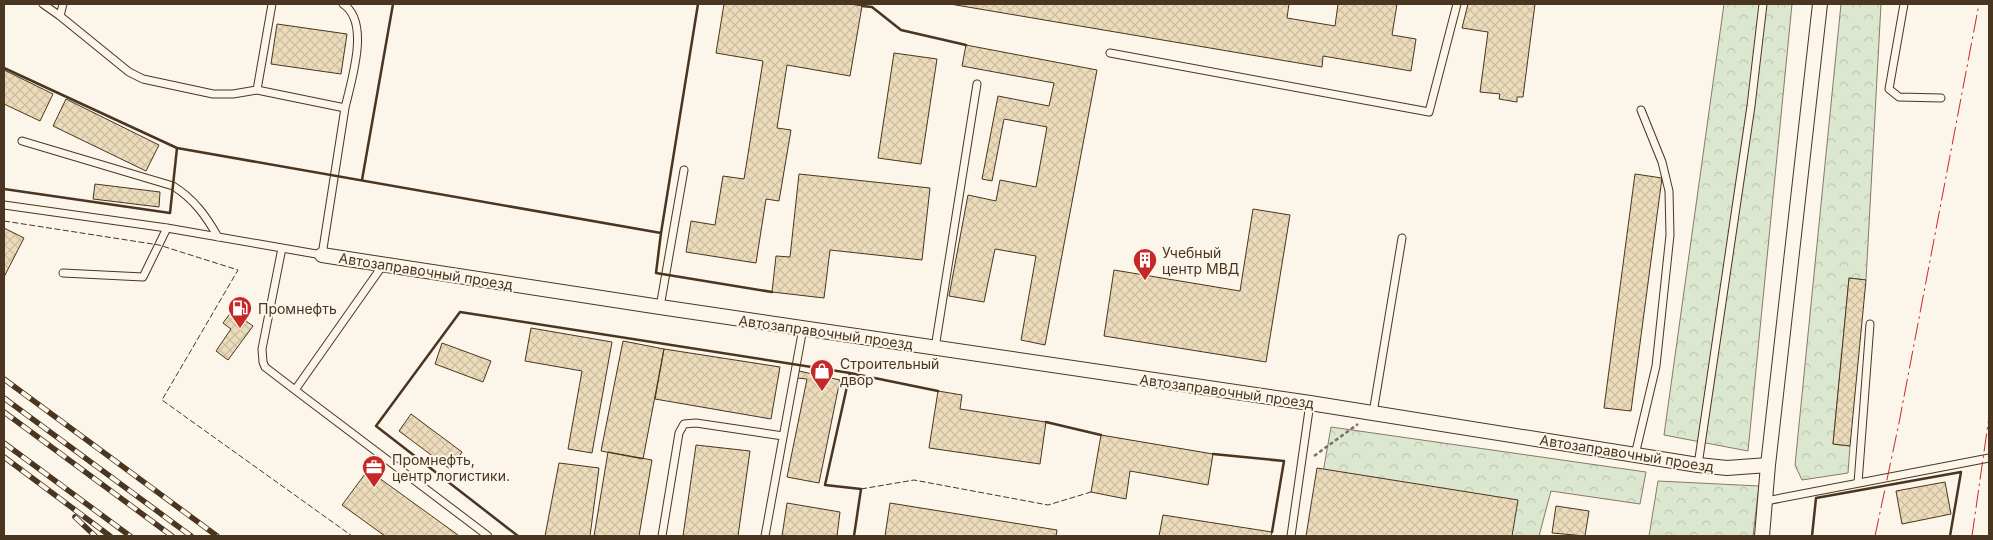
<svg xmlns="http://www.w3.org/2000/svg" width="1993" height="540" font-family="Inter,sans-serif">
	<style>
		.forest { fill: url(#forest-crowns); stroke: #887966 }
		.building { fill: url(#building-cross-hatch); stroke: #4a3520 }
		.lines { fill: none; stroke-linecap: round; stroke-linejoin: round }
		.lane-casing { stroke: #4a3520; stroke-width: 9 }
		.street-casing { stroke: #4a3520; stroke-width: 16 }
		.path { stroke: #7f6f5c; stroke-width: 2.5; stroke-dasharray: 4 2.5; stroke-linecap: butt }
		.lane { stroke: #fbf6e9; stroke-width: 7 }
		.street { stroke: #fbf6e9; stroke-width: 14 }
		.rail-casing { stroke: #4a3520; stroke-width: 5.5 }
		.rail { stroke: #fbf6e9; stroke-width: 4; stroke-dasharray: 11; stroke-linecap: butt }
		.fence { stroke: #4a3520; stroke-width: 1; stroke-dasharray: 6 2.5; stroke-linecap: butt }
		.wall { stroke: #4a3520; stroke-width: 2.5 }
		.power { stroke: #c62828; stroke-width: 1; stroke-dasharray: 18 4 2.5 4; stroke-linecap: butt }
		.labels { text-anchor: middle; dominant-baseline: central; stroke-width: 4; stroke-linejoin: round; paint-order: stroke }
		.poi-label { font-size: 14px; fill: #4a3520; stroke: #fbf6e9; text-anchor: start }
		.street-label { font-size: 14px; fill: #4a3520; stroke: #fbf6e9 }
	</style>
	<defs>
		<pattern id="forest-crowns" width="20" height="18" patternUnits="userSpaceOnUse" patternTransform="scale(1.25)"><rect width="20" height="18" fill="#dce7d0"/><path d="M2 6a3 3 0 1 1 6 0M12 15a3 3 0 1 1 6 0" fill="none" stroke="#bec7b2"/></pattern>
		<pattern id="building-cross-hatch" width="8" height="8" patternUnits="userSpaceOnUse" patternTransform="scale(1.25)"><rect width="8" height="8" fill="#ecdcbc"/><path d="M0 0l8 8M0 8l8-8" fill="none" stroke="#ccbda1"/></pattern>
	</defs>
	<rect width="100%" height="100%" fill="#fbf6e9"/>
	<path class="forest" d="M1724 4H1792L1748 451 1664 435Z
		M1841 4H1881L1866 280 1849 278 1833 444 1850 446 1848 473 1802 480 1795 465Z
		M1331 427 1646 472 1640 504 1551 491 1539 536H1312Z
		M1658 481 1759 486 1753 536H1649Z"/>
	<path class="building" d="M724 4H851L862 6 850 76 787 65 777 128 791 130 779 201 766 199 756 263 686 252 691 221 715 225 723 176 744 179 763 61 716 53Z
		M950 4H1289L1287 18 1335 26 1338 4H1397L1392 35 1416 39 1411 71 1323 56 1322 67Z
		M1468 4H1535L1523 97H1517V102L1499 99 1500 94 1480 92 1488 32 1462 28Z
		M277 24 347 34 341 74 271 64Z
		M966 45 1097 70 1045 345 1021 340 1036 256 995 249 984 302 949 296 968 195 996 201 1000 180 1036 187 1047 127 1004 119 992 181 982 179 998 96 1049 106 1054 83 962 66Z
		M894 53 937 59 921 164 878 158Z
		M4 70 53 94 40 121 4 104Z
		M66 99 159 145 146 171 53 126Z
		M799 174 930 188 922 260 830 250 824 298 772 292 776 256 790 257Z
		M1635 174 1662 178 1631 411 1604 408Z
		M95 184 160 192 159 207 93 199Z
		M1253 209 1290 215 1266 362 1104 336 1114 270 1240 291Z
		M4 228 24 238 4 277Z
		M1849 278 1866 280 1850 446 1833 444Z
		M232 311 253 326 228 360 216 351 231 329 223 323Z
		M531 328 612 342 592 453 568 449 582 371 525 361Z
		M623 341 664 349 643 459 601 451Z
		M442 343 491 361 483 382 435 364Z
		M664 349 780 367 771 419 655 399Z
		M799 371 840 380 819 483 787 477 807 379 797 378Z
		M938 391 962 395 960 409 1046 422 1040 464 929 448Z
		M411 414 462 452 450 469 399 431Z
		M1101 435 1213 454 1208 485 1130 471 1126 499 1091 492Z
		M696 445 750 451 738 536H683Z
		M608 452 652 460 639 536H594Z
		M559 463 599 468 590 536H545Z
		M1317 468 1518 500 1512 536H1306Z
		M368 470 458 535 457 536H385L342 505Z
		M1945 482 1951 514 1902 524 1896 491Z
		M787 503 840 512 837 536H782Z
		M890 503 1057 530 1056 536H885Z
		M1556 506 1589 511 1585 536 1552 533Z
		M1163 515 1272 532 1271 536H1159Z"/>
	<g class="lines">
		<g class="lane-casing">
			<path id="lane" d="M343 4C371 22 351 81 345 108
				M1904 4 1889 89 1899 97 1941 98
				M60 16 63 4
				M1110 53 1429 112 1457 4
				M257 90 272 4
				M22 141 173 186C194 199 206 216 218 237
				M4 205 167 228 322 255 345 108 257 90 233 94H213L143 79 129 72 60 16 43 4
				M282 248 262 349 263 362 265 367 295 390
				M383 265 295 390 488 536
				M63 273 143 277 167 228
				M660 307 684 170
				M935 348 977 84
				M1373 413 1402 238
				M1635 455 1656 366 1670 235 1669 191 1662 162 1641 110
				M1698 465 1751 106 1763 4
				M1858 483 1870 324
				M1766 501 1989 458
				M662 536 679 433 684 424 696 423 783 436
				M765 536 803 328
				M1291 536 1310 403"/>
		</g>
		<g class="street-casing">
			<path id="street" d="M322 255 660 307 1310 403 1698 465 1727 468 1768 465
				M1762 536 1768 465 1820 4"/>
		</g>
		<path class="path" d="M1314 456 1358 424"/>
		<use href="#lane" class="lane"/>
		<use href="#street" class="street"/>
		<g class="rail-casing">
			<path id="rail" d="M4 379 217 536
				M4 398 191 536
				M4 412 172 536
				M4 443 130 536
				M4 457 110 536
				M75 517 95 536"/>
		</g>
		<use href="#rail" class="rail"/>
		<path class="fence" d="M4 221 159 245 238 270 162 400 352 536
			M861 489 914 480 1048 505 1091 492"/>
		<path class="wall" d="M862 6 872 7 901 30 966 45
			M4 68 177 148 661 233 656 273 772 292
			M362 180 393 4
			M4 189 170 213 177 148
			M661 233 698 4
			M850 373 825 485 861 489 854 536
			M1046 422 1101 435
			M1213 454 1284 461 1272 532
			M518 536 376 426 460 312 850 373 938 391
			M1812 536 1816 498 1961 472 1950 536"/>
		<path class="power" d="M1875 536 1899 423 1979 4
			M1972 536 1989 417"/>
	</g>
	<defs>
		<g id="building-pin" transform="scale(1.25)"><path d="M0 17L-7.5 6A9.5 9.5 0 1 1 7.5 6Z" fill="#c62828" stroke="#fbf6e9"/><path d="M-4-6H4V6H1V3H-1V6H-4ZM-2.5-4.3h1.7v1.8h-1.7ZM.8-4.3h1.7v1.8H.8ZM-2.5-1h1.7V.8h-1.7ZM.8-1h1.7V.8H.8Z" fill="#fff"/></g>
		<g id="fuel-pin" transform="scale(1.25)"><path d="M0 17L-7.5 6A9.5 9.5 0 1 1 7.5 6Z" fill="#c62828" stroke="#fbf6e9"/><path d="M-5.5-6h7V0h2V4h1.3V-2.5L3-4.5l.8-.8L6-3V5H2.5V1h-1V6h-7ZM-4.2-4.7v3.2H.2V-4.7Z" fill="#fff"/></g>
		<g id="shop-pin" transform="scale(1.25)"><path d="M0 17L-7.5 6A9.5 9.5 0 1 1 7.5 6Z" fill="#c62828" stroke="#fbf6e9"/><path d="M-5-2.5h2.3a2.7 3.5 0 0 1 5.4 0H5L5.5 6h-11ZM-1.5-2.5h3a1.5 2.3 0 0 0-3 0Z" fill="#fff"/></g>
		<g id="office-pin" transform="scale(1.25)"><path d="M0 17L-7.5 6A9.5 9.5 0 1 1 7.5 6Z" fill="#c62828" stroke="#fbf6e9"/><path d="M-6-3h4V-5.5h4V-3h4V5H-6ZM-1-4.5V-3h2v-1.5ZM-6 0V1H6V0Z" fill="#fff"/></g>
	</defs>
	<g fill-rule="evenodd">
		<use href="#building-pin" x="1145" y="260"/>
		<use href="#fuel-pin" x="240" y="308"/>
		<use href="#shop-pin" x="822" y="371"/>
		<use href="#office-pin" x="374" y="467"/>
	</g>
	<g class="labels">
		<g class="poi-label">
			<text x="1162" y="252">Учебный<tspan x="1162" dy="16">центр МВД</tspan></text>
			<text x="258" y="308">Промнефть</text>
			<text x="840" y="363">Строительный<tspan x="840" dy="16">двор</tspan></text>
			<text x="392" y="459">Промнефть,<tspan x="392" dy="16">центр логистики.</tspan></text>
		</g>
		<g class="street-label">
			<text transform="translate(426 271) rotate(9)">Автозаправочный проезд</text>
			<text transform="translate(826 332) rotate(8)">Автозаправочный проезд</text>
			<text transform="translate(1227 391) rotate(8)">Автозаправочный проезд</text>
			<text transform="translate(1627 453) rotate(9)">Автозаправочный проезд</text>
		</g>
	</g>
	<rect width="1993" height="540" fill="none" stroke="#4a3520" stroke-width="10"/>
</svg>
